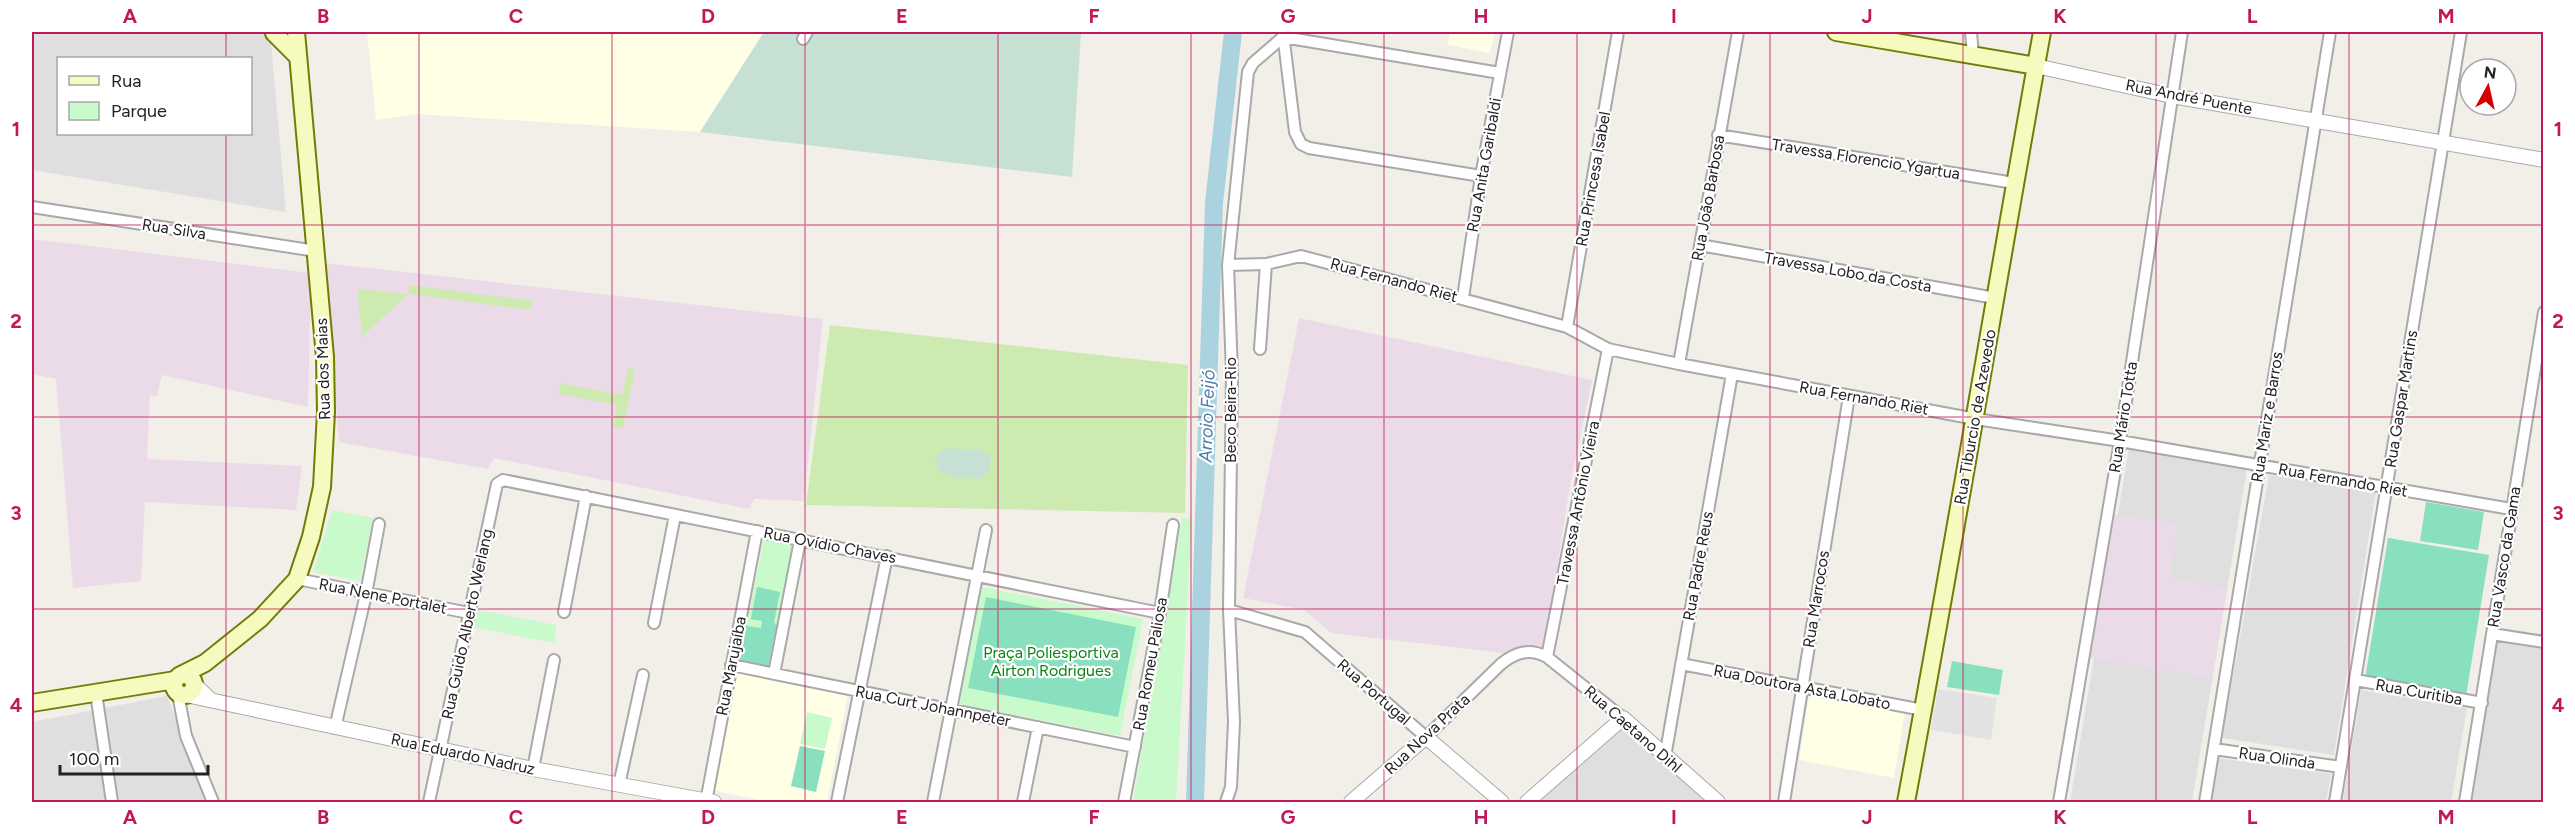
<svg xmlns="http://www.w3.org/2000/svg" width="2575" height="834" font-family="Figtree,sans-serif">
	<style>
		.residential { fill: #e0dfdf; fill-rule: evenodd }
		.industrial { fill: #ebdbe8 }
		.education { fill: #ffffe5 }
		.grass { fill: #cdebb0 }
		.wetland { fill: #c6e0d4 }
		.park { fill: #c8facc }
		.pitch { fill: #88e0be }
		.parking { fill: #e2e2e2 }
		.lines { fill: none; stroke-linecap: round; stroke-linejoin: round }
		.river { stroke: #aad3df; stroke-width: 18 }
		.minor-casing { stroke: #a9a9a9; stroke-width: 14 }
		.tertiary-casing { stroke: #a9a9a9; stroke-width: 16 }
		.secondary-casing { stroke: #707d05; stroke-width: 20 }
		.minor { stroke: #fff; stroke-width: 10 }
		.tertiary { stroke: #fff; stroke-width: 14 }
		.secondary { stroke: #f7fabf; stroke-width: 16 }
		.grid { fill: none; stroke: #c2185b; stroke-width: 1.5; stroke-opacity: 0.55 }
		.labels { text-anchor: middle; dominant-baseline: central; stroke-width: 4.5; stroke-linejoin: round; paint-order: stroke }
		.street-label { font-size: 16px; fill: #222; stroke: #fff }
		.park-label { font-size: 16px; fill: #0c8416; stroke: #fff }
		.water-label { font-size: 18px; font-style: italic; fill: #4a7aab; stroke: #fff }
		.neatline { fill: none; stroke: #c2185b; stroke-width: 2 }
		.grid-label { font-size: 20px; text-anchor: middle; font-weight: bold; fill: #c2185b }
	</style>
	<rect width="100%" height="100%" fill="#f2efe9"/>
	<path class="residential" d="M32 32H270L286 212 32 170ZM58 58H250V134H58Z
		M2129 448 2247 469 2192 802H2070Z
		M2269 475 2376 491 2334 755 2222 738Z
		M2498 639 2543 646V802H2470Z
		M2361 690 2467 708 2451 802H2343Z
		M167 696 209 802H32V722Z
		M1622 727 1710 802H1537Z
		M2218 758 2331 774 2326 802H2211Z"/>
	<path class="industrial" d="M32 239 311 273 308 407 162 375 157 396 150 395 147 459 302 466 296 510 145 502 141 581 73 588 56 379 32 374Z
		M324 263 823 319 804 501 754 499 749 509 494 458 488 469 339 442Z
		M1299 318 1592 380 1570 486 1543 655 1513 654 1331 633 1304 610 1243 598Z
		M2113 514 2178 524 2170 578 2227 588 2212 678 2090 658Z"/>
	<path class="education" d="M367 32H764L700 132 417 114 376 120Z
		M1450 32H1495L1490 53 1448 45Z
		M734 671 848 695 827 802H767L713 790Z
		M1809 697 1905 712 1894 778 1799 760Z"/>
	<path class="grass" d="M410 285 533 301 531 310 408 294 362 337 357 289 408 294Z
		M830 325 1188 365 1185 513 806 505Z
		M628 368 635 370 623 428 613 427 617 405 558 394 561 383 622 395Z"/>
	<path class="wetland" d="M764 32H1081L1072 177 700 132Z
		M945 448 979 450 991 456 989 472 980 479 947 476 938 470 935 457Z"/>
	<path class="park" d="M332 510 373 518 360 581 313 572Z
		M1182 518 1192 519 1176 802H1133Z
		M765 536 794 542 777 624 763 621 761 629 746 626Z
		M982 587 1143 619 1120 736 959 704Z
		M474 609 556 625 555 643 472 627Z
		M807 712 832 718 825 749 800 744Z"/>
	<path class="pitch" d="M2426 502 2484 512 2478 550 2420 541Z
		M2388 538 2489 555 2466 696 2365 679Z
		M757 587 780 592 774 623 777 624 768 668 739 661 746 626 761 628 762 621 751 619Z
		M986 597 1136 627 1118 717 968 688Z
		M1952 661 2003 670 1999 695 1947 687Z
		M800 746 825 751 816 792 791 786Z"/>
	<path class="parking" d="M1938 689 1997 698 1991 740 1931 730Z"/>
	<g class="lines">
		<path class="river" d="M1195 802 1214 203 1233 32"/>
		<g class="minor-casing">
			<path id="minor" d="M1971 32 1973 55
				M1283 33 1295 132 1301 144 1309 148 1481 176
				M1283 37 1500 73
				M803 39 807 32
				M1718 135 2014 183
				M32 207 316 251
				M1700 245 1995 298
				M1228 265 1266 264 1301 256 1567 327 1608 349 1679 364 1976 419 2120 441 2511 509
				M1463 298 1481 176 1508 32
				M1567 327 1618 32
				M1260 349 1266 264
				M1679 364 1738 32
				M297 579 469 613
				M1229 610 1305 632 1426 737 1501 664C1516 652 1529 648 1547 657L1623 718
				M564 612 586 496
				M654 623 675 515
				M2492 634 2544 642
				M1547 657 1608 349
				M1681 664 1923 710
				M731 665 1135 747
				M774 674 800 540
				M2356 680 2482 703
				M96 693 112 802
				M178 694 186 736 213 802
				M335 728 366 594 379 524
				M2214 749 2341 767
				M1665 757 1732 374
				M533 769 554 660
				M619 785 643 675
				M429 802 497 484 503 480 1160 613
				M706 802 757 531
				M837 802 887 556
				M933 802 986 530
				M1023 802 1038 727
				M1124 802 1160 613 1173 525
				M1226 802 1231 787 1234 722 1229 610 1232 373 1228 265 1248 72 1253 63 1283 37
				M1784 802 1849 396
				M2059 802 2120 441 2182 32
				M2205 802 2330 32
				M2335 802 2461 32
				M2465 802 2544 312"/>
		</g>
		<g class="tertiary-casing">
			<path id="tertiary" d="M2036 66 2172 96 2544 160
				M194 684 211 700
				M186 695 533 769 714 802
				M1351 802 1426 737 1502 802
				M1527 802 1623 718 1718 802"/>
		</g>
		<g class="secondary-casing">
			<path id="secondary" d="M276 32 274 33 298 57
				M1836 32 2036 66
				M174 685a10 10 0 1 1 20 0a10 10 0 1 1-20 0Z
				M179 676 205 663 260 619 297 579 311 537 322 487 326 412 325 357 296 32
				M32 703 175 680
				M1906 802C1954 546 1996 288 2042 32"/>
		</g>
		<use href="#minor" class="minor"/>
		<use href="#tertiary" class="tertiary"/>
		<use href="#secondary" class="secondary"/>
	</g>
	<path class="grid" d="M226 32V58M419 32V802M612 32V802M805 32V802M998 32V802M1191 32V802M1384 32V802M1577 32V802M1770 32V802M1963 32V802M2156 32V802M2349 32V802M226 134V802M32 225H2544M32 417H2544M32 609H2544"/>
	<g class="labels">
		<g class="street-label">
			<text transform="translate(2189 97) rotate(11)">Rua André Puente</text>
			<text transform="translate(1866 159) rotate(9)">Travessa Florencio Ygartua</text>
			<text transform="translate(1484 165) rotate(-80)">Rua Anita Garibaldi</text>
			<text transform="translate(1593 179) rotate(-80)">Rua Princesa Isabel</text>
			<text transform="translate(1708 198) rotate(-80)">Rua João Barbosa</text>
			<text transform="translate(174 229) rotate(9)">Rua Silva</text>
			<text transform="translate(1848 272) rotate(10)">Travessa Lobo da Costa</text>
			<text transform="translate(1394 280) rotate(15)">Rua Fernando Riet</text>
			<text transform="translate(323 369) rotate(-92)">Rua dos Maias</text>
			<text transform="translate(1864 398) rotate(10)">Rua Fernando Riet</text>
			<text transform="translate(2401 399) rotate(-81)">Rua Gaspar Martins</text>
			<text transform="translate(1230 410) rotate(-90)">Beco Beira-Rio</text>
			<text transform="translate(1975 417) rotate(-80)">Rua Tiburcio de Azevedo</text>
			<text transform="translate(2123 417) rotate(-81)">Rua Mário Totta</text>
			<text transform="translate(2267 417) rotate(-81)">Rua Mariz e Barros</text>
			<text transform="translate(2343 480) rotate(10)">Rua Fernando Riet</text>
			<text transform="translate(1578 503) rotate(-79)">Travessa Antônio Vieira</text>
			<text transform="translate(830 545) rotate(11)">Rua Ovídio Chaves</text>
			<text transform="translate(2504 557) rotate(-81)">Rua Vasco da Gama</text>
			<text transform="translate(1698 566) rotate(-80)">Rua Padre Reus</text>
			<text transform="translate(383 596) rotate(11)">Rua Nene Portalet</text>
			<text transform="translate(1816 599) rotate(-81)">Rua Marrocos</text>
			<text transform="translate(467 624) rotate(-78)">Rua Guido Alberto Werlang</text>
			<text transform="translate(1150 664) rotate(-80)">Rua Romeu Paliosa</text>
			<text transform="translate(731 666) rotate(-79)">Rua Marujaíba</text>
			<text transform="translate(1802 687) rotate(11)">Rua Doutora Asta Lobato</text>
			<text transform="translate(1374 692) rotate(41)">Rua Portugal</text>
			<text transform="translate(2419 692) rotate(10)">Rua Curitiba</text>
			<text transform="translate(933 706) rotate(11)">Rua Curt Johannpeter</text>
			<text transform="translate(1633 729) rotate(41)">Rua Caetano Dihl</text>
			<text transform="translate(1427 734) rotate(-43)">Rua Nova Prata</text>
			<text transform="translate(463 754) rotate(12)">Rua Eduardo Nadruz</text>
			<text transform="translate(2277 758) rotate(8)">Rua Olinda</text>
		</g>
		<g class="park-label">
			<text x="1051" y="652">Praça Poliesportiva<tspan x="1051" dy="18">Airton Rodrigues</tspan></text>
		</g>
		<g class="water-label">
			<text transform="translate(1207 416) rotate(-88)">Arroio Feijó</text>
		</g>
	</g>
	<rect width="2575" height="834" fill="none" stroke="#ffffff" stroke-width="66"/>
	<rect x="57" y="57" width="195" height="78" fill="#ffffff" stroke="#a7a7a7" stroke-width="1.5"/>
	<rect x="69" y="76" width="30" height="9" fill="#f7fabf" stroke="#a7a7a7" stroke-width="1.5"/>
	<text x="111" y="87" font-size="18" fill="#222222">Rua</text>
	<rect x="69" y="102" width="30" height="18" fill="#c8facc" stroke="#a7a7a7" stroke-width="1.5"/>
	<text x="111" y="117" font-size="18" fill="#222222">Parque</text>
	<g transform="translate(2488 87) rotate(8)"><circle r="28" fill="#ffffff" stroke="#a7a7a7" stroke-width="1.5"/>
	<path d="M0-4.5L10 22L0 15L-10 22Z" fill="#d40000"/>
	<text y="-9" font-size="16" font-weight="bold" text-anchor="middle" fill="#222222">N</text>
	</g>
	<path d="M60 765v9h148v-9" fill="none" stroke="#222222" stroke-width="3"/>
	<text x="69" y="765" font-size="18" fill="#222222" stroke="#ffffff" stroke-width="4.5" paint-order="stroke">100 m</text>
	<rect x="33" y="33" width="2509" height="768" class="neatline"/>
	<g class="grid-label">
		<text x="130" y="23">A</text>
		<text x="323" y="23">B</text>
		<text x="516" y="23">C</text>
		<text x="708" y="23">D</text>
		<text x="902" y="23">E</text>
		<text x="1094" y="23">F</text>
		<text x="1288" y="23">G</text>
		<text x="1481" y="23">H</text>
		<text x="1674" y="23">I</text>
		<text x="1867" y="23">J</text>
		<text x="2060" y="23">K</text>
		<text x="2252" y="23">L</text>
		<text x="2446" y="23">M</text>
		<text x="16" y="136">1</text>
		<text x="2558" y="136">1</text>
		<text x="16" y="328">2</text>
		<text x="2558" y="328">2</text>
		<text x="16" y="520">3</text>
		<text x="2558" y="520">3</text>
		<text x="16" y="712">4</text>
		<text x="2558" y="712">4</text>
		<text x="130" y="824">A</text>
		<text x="323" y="824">B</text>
		<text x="516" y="824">C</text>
		<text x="708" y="824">D</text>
		<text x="902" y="824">E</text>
		<text x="1094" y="824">F</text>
		<text x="1288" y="824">G</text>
		<text x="1481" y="824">H</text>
		<text x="1674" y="824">I</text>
		<text x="1867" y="824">J</text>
		<text x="2060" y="824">K</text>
		<text x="2252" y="824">L</text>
		<text x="2446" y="824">M</text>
	</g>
</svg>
